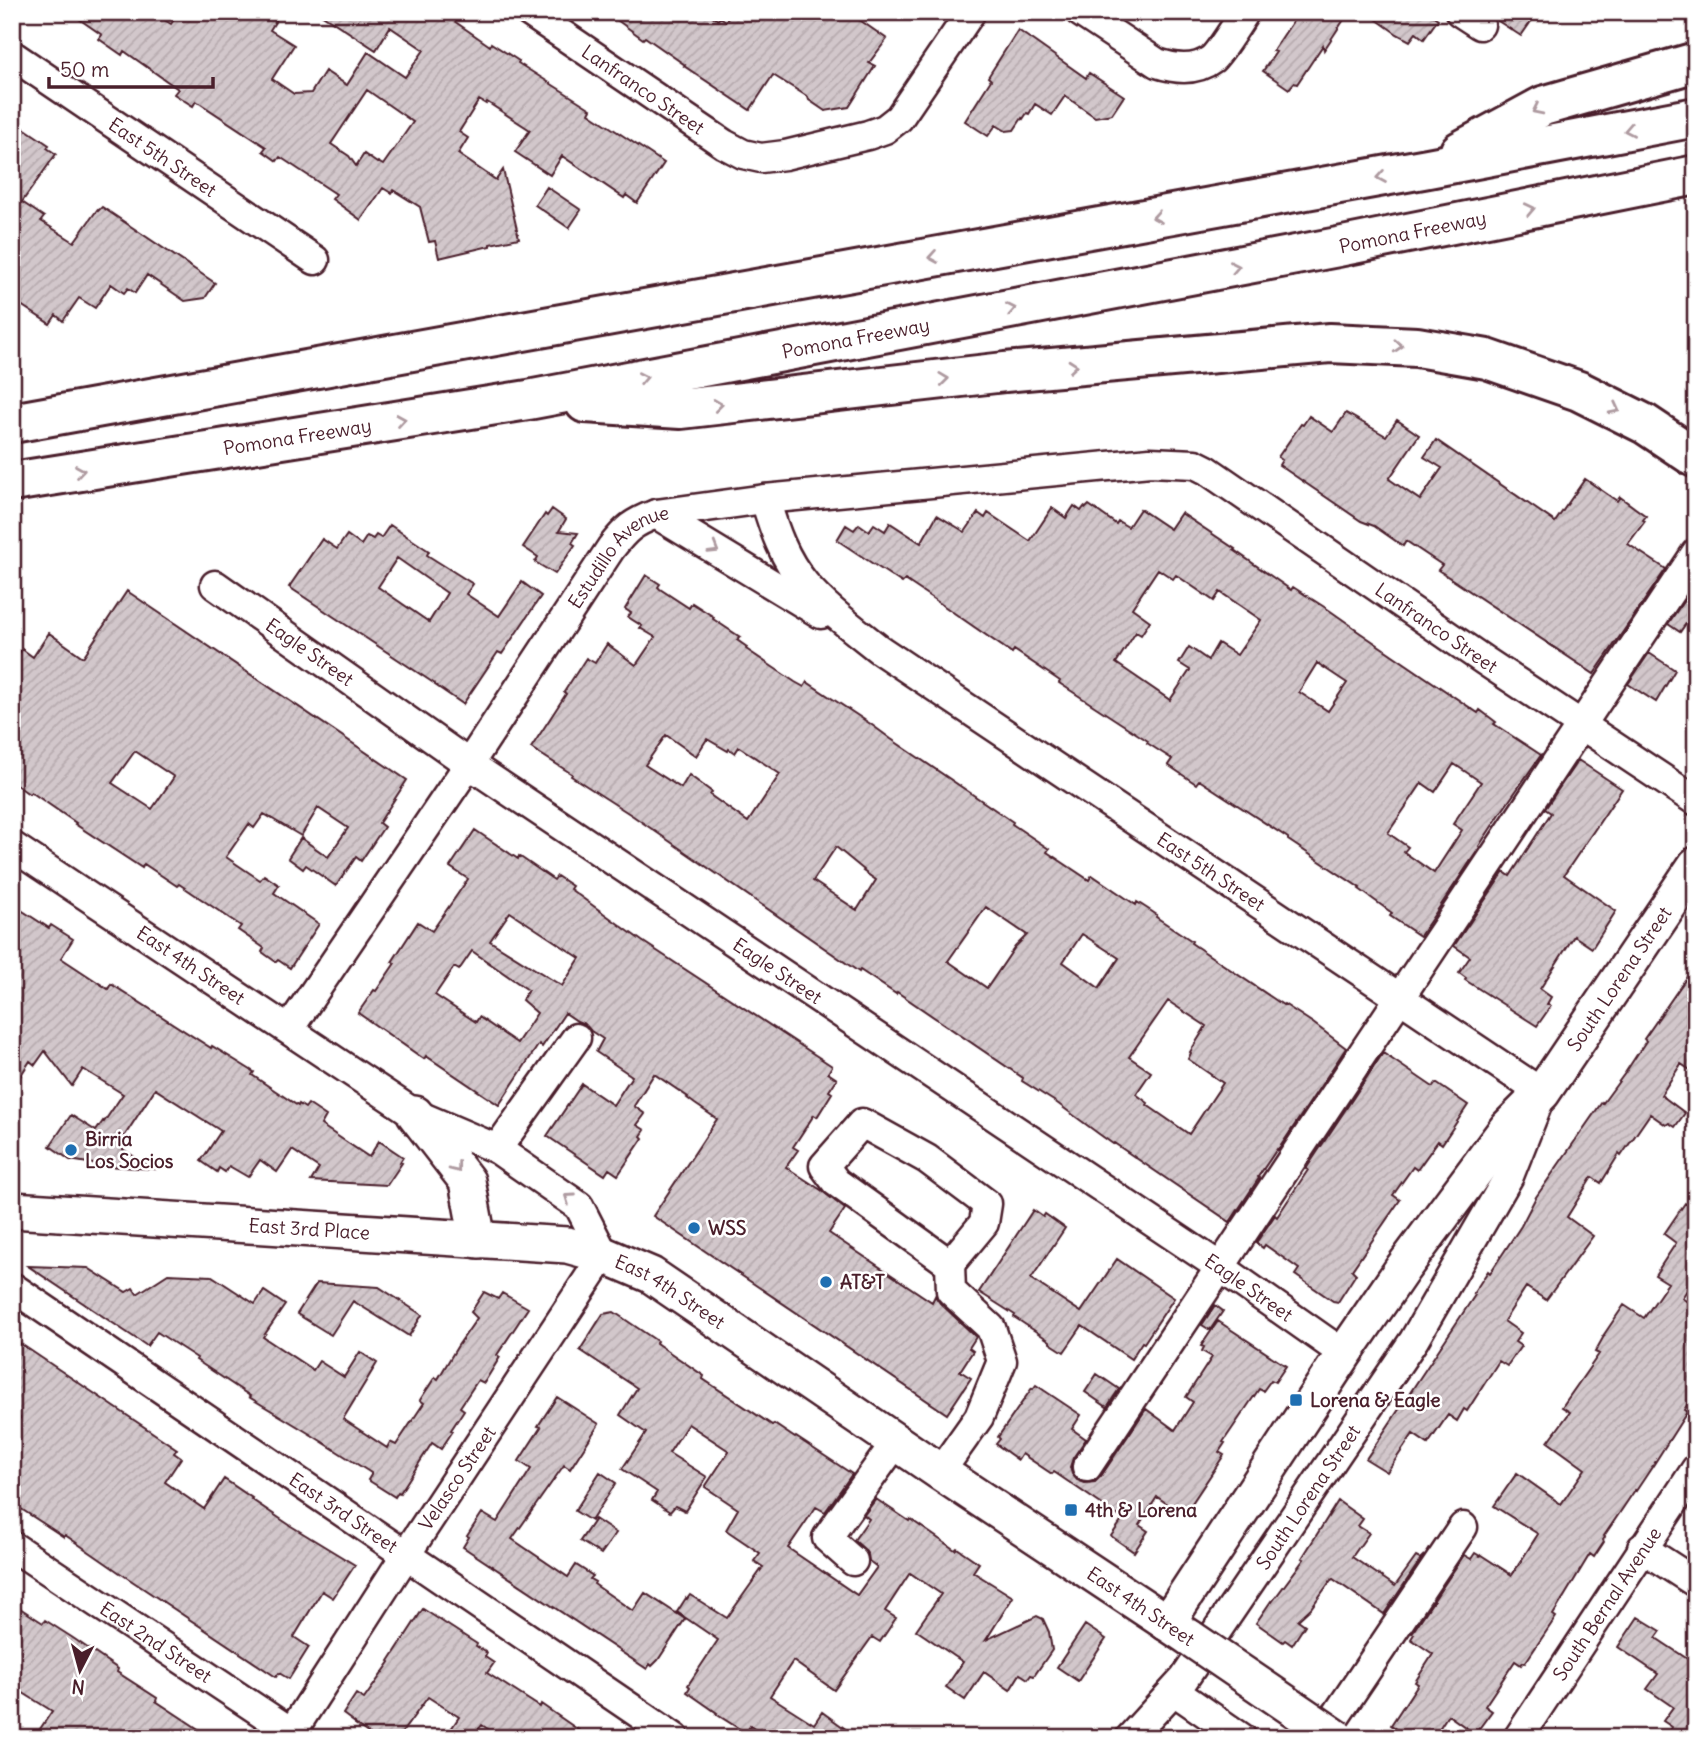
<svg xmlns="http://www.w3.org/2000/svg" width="1708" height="1750" font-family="Delius,sans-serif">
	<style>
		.building { fill: url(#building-hatch); stroke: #4a1f2b; stroke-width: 2; fill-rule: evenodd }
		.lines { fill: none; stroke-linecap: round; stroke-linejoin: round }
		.minor-casing { stroke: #4a1f2b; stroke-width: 33 }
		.major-casing { stroke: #4a1f2b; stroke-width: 40 }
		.highway-casing { stroke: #4a1f2b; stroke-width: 44 }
		.minor { stroke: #fff; stroke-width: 28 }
		.major { stroke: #fff; stroke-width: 35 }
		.highway { stroke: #fff; stroke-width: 38 }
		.major-bridge-casing { stroke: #4a1f2b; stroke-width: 40; stroke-linecap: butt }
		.major-bridge { stroke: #fff; stroke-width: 35 }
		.oneway { stroke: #ae9aa0 }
		.poi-dot { fill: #1f6fb2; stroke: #fff; stroke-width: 2.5 }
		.labels { text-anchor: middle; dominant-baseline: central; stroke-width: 5; stroke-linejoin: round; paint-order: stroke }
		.street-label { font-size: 19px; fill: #4a1f2b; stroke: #fff }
		.poi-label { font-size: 19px; font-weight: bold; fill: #4a1f2b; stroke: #fff; text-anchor: start }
	</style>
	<defs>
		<pattern id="building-hatch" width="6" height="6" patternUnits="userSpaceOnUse" patternTransform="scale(1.75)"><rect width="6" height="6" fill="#d2c7cb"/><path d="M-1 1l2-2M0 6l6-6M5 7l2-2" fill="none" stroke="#b6aaae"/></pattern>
	</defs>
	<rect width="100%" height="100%" fill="#fff"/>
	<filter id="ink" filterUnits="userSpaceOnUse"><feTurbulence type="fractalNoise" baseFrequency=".0143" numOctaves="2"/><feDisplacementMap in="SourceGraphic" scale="14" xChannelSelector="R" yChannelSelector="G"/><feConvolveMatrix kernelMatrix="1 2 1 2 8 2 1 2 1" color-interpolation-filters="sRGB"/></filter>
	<g filter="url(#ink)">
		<path class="building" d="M69 12H152L171 24 179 12H269L277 19 270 30 294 45 272 79 294 94 311 93 325 71 347 85 368 52 405 77 424 50 390 27 376 50 318 12H441L490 46 491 43 519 61 518 63 591 109 589 113 664 163 637 203 626 195 624 198 562 156 550 175 515 152 530 130 487 102 486 104 479 100 459 132 468 138 458 154 496 180 503 170 519 238 490 244V246L439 258 435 241 429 242 420 207 393 190 391 193 383 188 361 220 332 199 336 194 280 157 277 161 263 151 266 147 196 101 193 106 174 94 178 89 124 51 122 55 99 39 102 35ZM367 90 413 122 383 165 378 162 377 163 364 154 356 166 349 156 331 144Z
			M606 12H707L718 20 720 17 726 21 732 12H794L800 15 802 12H848L887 39 869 63 875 66 849 107 825 111 809 100 808 97 773 75 750 110 684 66 685 65 645 37 643 39Z
			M1299 12H1349L1324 50 1323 45 1297 84 1294 83 1289 89 1263 71 1276 52 1273 51Z
			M1366 12H1427L1438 19 1424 39 1416 33 1410 41 1397 34Z
			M1490 12H1521L1532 20 1521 36 1495 19Z
			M1018 30 1086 78 1089 73 1124 96 1112 114 1095 117 1065 96 1052 115 1035 104 1029 114 1027 113 1023 119 1022 118 1014 130 1006 131 996 125 988 136 965 121 991 80 988 77Z
			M12 120 49 145 47 148 56 154 22 202 44 217 41 221 74 242 97 210 98 211 102 207 215 283 205 298 185 301 147 275 135 293 128 288 124 293 111 284 95 308 79 298 63 321 56 315 50 324 12 299Z
			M547 187 581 210 569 228 535 205Z
			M1346 413 1386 436 1397 420 1419 435 1389 479 1420 500 1442 468 1424 457 1436 440 1555 522 1585 479 1617 501 1620 497 1646 516 1643 520 1645 521 1628 544 1666 569 1594 674 1438 570 1442 565 1406 541 1403 546 1374 526 1361 521 1279 465 1282 460 1278 457 1301 424 1303 425 1309 416 1333 432Z
			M1089 505 1116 524 1118 521 1128 527 1140 509 1170 529 1181 513 1235 549 1234 550 1291 590 1293 587 1329 610 1356 629V630L1478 713 1480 710 1496 722 1494 724 1541 755 1500 814 1479 846 1480 847 1420 936 1390 916 1392 913 1359 889 1360 888 1288 840V838L1199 780 1196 784 1168 765 1172 759 1147 743 1148 741 1059 683 1060 681 1014 650 1012 653 941 604 905 580 902 583 837 540 846 525 854 530 859 524 869 531 874 524 885 531 890 523 921 543 937 515 965 532 978 513 985 518 988 513 1030 541 1052 508 1066 518 1074 506 1081 511 1084 507 1086 508ZM1158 569 1173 579 1176 575 1214 601 1220 592 1261 620 1237 655 1218 643 1208 660 1189 647 1179 663 1190 670 1170 700 1116 663 1136 632 1141 635 1150 621 1132 608ZM1317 663 1347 683 1328 711 1299 692ZM1454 764 1481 782 1453 824 1462 830 1434 873 1404 852 1408 847 1388 833 1422 783 1435 792Z
			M552 509 566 519 559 531 578 533 572 543 575 545 555 574 535 562 538 557 523 547 545 514 547 516Z
			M390 525 429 551 427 555 473 584 466 594 499 616 522 582 541 596 502 654 498 652 463 704 435 685V684L289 587 322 539 337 549 347 535 361 545 367 536 373 539 376 535 381 538ZM397 558 447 593 429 622 378 587Z
			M646 575 660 584 658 587 660 589 689 608 692 603 714 617 713 619 740 637 737 640 747 647 746 649 795 682 804 687 807 682 872 725 891 739 1013 822 1012 824 1049 849 1047 852 1089 880 1092 875 1136 905 1137 902 1151 911 1157 915 1156 917 1192 941 1191 943 1283 1005 1284 1004 1313 1023 1346 1048 1278 1150 1277 1149 1258 1177 1259 1178 1230 1222 1114 1143 1113 1144 1099 1134 1057 1103 1022 1081 1023 1078 897 992 896 994 860 970 859 972 633 816 571 776 572 774 531 748 566 694 564 692 586 658 595 663 607 644 636 665 655 637 640 628 642 626 628 617 631 613 625 609ZM666 735 696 756 707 739 728 751 729 749 735 753 739 747 780 774 748 822 710 795 712 792 689 775 681 788 645 765ZM836 847 864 870 863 871 876 880 857 910 813 881ZM986 907 1027 935 1015 947 987 988 948 961ZM1082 934 1119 958 1099 988 1063 962ZM1168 1001 1206 1026 1190 1052 1191 1053 1188 1059 1223 1083 1189 1134 1147 1105 1148 1103 1136 1094 1151 1072 1129 1057Z
			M1693 587 1696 588V609L1680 632 1668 624Z
			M127 591 407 780 379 823 384 827 361 861 356 857 336 886 306 865 303 869 288 858 301 838 328 857 348 828 318 808 301 836 264 814 254 828 249 824 226 857 260 880 264 875 279 885 274 893 319 924 290 968 278 960 276 962 262 952 264 948 238 930 241 926 179 884 177 886 144 864 142 868 75 824 76 823 31 792 29 794 12 782V664L22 649 33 657 49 633 83 657ZM135 751 174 777 152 809 112 783Z
			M1649 653 1675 670 1656 702 1628 684Z
			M1578 760 1622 789 1564 875 1616 911 1592 948 1574 936 1540 989 1551 997 1547 1004 1551 1006 1537 1026 1465 980 1466 978 1459 973 1470 957 1454 946 1504 872 1510 876 1551 813 1545 809Z
			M475 830 518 859 519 856 554 880 557 876 572 886 570 889 642 941 832 1066 828 1073 837 1079 829 1091 832 1093 817 1117 814 1115 793 1147 798 1150 786 1167 821 1190 845 1209 829 1233 932 1302 935 1296 940 1303 976 1337 969 1348 973 1351 960 1371 971 1378 947 1414 653 1216 717 1119 695 1104 687 1098 688 1097 654 1074 634 1106 645 1114 637 1125 645 1130 641 1136 643 1138 618 1175 609 1169 605 1175 547 1136 582 1084 613 1105 632 1076 596 1052 603 1039 591 1031 585 1024 577 1021 565 1013 542 1047 539 1044 499 1105 426 1056 424 1059 358 1013 374 990 376 991 395 963 392 962 418 922 432 931 468 879 450 867ZM510 912 580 958 562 986 490 941ZM472 951 528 990 522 1000 537 1013 517 1043 479 1017 476 1022 435 995 454 967 459 970Z
			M12 904 49 928 51 925 73 939 61 958 108 989 111 984 211 1048 212 1046 254 1072 252 1075 298 1106 299 1104 305 1108 308 1104 326 1116 321 1125 369 1157 379 1141 403 1157 400 1162 402 1163 387 1185 311 1181 319 1168 292 1150 277 1172 260 1160 248 1177 229 1166 225 1172 219 1168 217 1172 201 1161 221 1131 155 1089 118 1146 153 1169 106 1166 70 1160 50 1146 71 1115 96 1131 103 1121 104 1122 123 1094 83 1069 72 1086 45 1051 35 1065 30 1061 12 1089Z
			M1696 964V1074L1681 1064 1661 1095 1685 1113 1675 1127 1669 1123 1666 1125 1650 1114 1621 1156 1619 1154 1601 1183 1592 1177 1567 1217 1593 1236 1546 1300 1526 1287 1504 1321 1521 1333 1515 1342 1521 1346 1507 1366 1499 1361 1467 1411 1464 1409 1457 1421 1448 1415 1428 1444 1413 1434 1387 1472 1366 1459 1475 1295 1473 1294 1488 1271 1490 1273 1521 1226 1536 1197 1602 1102 1603 1103 1625 1073 1646 1041 1644 1039Z
			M1383 1053 1433 1087 1436 1083 1468 1105 1442 1144 1438 1141 1417 1170 1413 1167 1393 1195 1400 1200 1352 1270 1356 1274 1338 1302 1333 1301 1295 1275 1299 1269 1265 1245 1263 1248 1256 1243 1275 1215 1277 1217 1308 1170 1306 1169Z
			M1685 1203 1696 1210V1276L1682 1298 1696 1308V1391L1684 1410 1687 1412 1654 1464 1636 1491 1635 1490 1604 1536 1605 1537 1603 1540 1604 1542 1594 1557 1590 1554 1553 1615 1556 1617 1525 1663 1523 1662 1521 1665 1515 1661 1485 1706 1492 1711 1475 1734 1448 1715 1433 1738H1410L1391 1725 1418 1684 1415 1682 1433 1654 1411 1639 1414 1634 1412 1633 1464 1555 1471 1559 1475 1553 1480 1556 1481 1555 1512 1575 1538 1534 1494 1506 1517 1473 1561 1504 1585 1469 1548 1442 1570 1412 1562 1407 1599 1354 1595 1352 1604 1336H1603L1624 1305 1644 1318 1668 1283 1655 1275 1676 1243 1664 1234Z
			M1033 1210 1043 1217 1045 1214 1065 1228 1031 1279 1081 1312 1117 1259 1174 1298 1144 1343 1142 1342 1131 1359 1082 1326 1064 1352 1050 1343V1341L1014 1317 1015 1315 979 1292Z
			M28 1266 88 1268 126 1292 133 1288 137 1294 168 1274 212 1276 255 1304 264 1291 285 1305 263 1337 313 1370 319 1361 344 1377 360 1352 377 1363 343 1419 387 1448 390 1442 396 1445 424 1403 420 1400 435 1377 438 1379 457 1347 477 1318 471 1312 484 1292 498 1299 502 1293 528 1308 497 1355 500 1357 484 1383 478 1380 460 1407 464 1410 451 1430 453 1431 441 1449 432 1443 400 1493 398 1492 395 1497 368 1480 371 1475V1473L310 1434 249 1397 250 1396 196 1360 197 1358 157 1332 147 1346Z
			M317 1283 379 1287 422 1315 409 1336 353 1301 331 1335 297 1314Z
			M1215 1305 1223 1311 1210 1330 1202 1325Z
			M614 1312 657 1341 656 1343 704 1376 703 1379 772 1425 774 1424 795 1438 796 1437 852 1474 825 1512 816 1507 788 1548 857 1595 877 1567 869 1561 868 1555 864 1549 854 1540 869 1519 864 1515 876 1499 909 1521 910 1519 955 1550 957 1548 979 1563 973 1572 1013 1597 986 1640 1037 1616 1043 1619 1049 1632 1052 1650 1034 1676 1031 1675 1028 1679 1020 1674 1010 1690 984 1672 965 1700 946 1687 963 1662 916 1630 941 1594 910 1573 885 1611 896 1618 880 1642 872 1637 834 1690 793 1661 770 1696 814 1724 822 1712 858 1738H767L750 1726 746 1733 716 1714 717 1713 687 1692 690 1687 688 1685 718 1640 677 1612 686 1598 687 1599 690 1595 727 1618 763 1567 754 1561 760 1553 726 1530 738 1509 705 1487 729 1451 688 1424 669 1453 707 1477 685 1511 675 1506 670 1512 652 1500 657 1492 622 1469 646 1433 620 1415 637 1388 580 1350 603 1314Z
			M1218 1321 1286 1366 1275 1382 1271 1380 1263 1391 1259 1389 1223 1442 1225 1443 1219 1452 1224 1455 1184 1515 1157 1497 1139 1525 1148 1531 1134 1552 1111 1536 1123 1519 1054 1472 1052 1474 1022 1454 1018 1460 996 1444 1000 1439 998 1437 1032 1388 1033 1389 1036 1385 1081 1415 1072 1429 1086 1439 1073 1458 1070 1467 1072 1474 1077 1480 1085 1483 1095 1482 1101 1476 1146 1409 1175 1430 1193 1402 1186 1397 1212 1357 1202 1351 1204 1347 1201 1346Z
			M12 1338 177 1449 174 1453 181 1458 165 1482 204 1509 224 1479 252 1498 251 1499 291 1526 355 1565 333 1598 322 1591 294 1637 309 1647 289 1679 279 1673 276 1677 120 1573 65 1535 64 1537 12 1503V1430L20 1418 12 1413Z
			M1097 1374 1119 1389 1107 1407 1085 1392Z
			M557 1397 599 1424 570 1469 564 1465 512 1539 568 1577 576 1565 593 1576 590 1579 595 1582 594 1584 633 1611 645 1593 685 1619 658 1660 652 1666 650 1664 647 1669 463 1547 469 1537 467 1536 482 1513 497 1522 531 1469 519 1461 541 1427 538 1426Z
			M600 1472 616 1483 591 1521 575 1511Z
			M1338 1501 1363 1519 1358 1526 1369 1533 1352 1557 1395 1586 1416 1557 1420 1559 1424 1555 1384 1614 1333 1579 1331 1580 1311 1608 1298 1620 1305 1625 1292 1645 1285 1640 1283 1642 1256 1623 1271 1601 1272 1602 1304 1559 1302 1558Z
			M595 1519 616 1533 601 1554 580 1541Z
			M12 1603 43 1623 45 1620 73 1638 118 1669 117 1672 157 1698 156 1701 212 1738H34L52 1711 12 1686Z
			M423 1609 477 1644 476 1646 487 1653 485 1657 494 1663 487 1673 540 1707 541 1704 590 1738H501L482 1725 472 1738H445L459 1717 428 1697 398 1738H375L355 1724V1723L343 1714 356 1694 364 1699 390 1662 389 1661Z
			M1638 1617 1661 1631 1656 1638 1695 1664 1692 1668 1696 1670V1726L1688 1738H1682L1670 1731 1672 1727 1663 1721 1673 1707 1647 1689 1658 1674 1618 1647Z
			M1085 1625 1106 1639 1078 1681 1057 1667Z"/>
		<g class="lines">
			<g class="minor-casing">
				<g id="minor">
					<path id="s1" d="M529 12 724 144 743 154 761 158 785 155 868 135 885 129 899 118 971 12"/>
					<path d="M1080 12 1157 63C1175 69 1195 72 1212 59 1220 52 1238 23 1245 12"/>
					<path d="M1460 12 1480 25"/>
					<path id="s2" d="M12 55 315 260"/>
					<path id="s3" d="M765 499C774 530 784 559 805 584 826 609 854 629 880 650L1542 1093 1509 1176 1414 1340 1184 1679 1130 1738"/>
					<path d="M656 514 821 614"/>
					<path id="s4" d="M215 585 469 764 1220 1267 1344 1354"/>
					<path id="s5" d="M12 846 415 1114 497 1149 579 1206 604 1255 405 1556 288 1738"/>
					<path id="s6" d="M289 1029 469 764 611 548C626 529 632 523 656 514L765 499 1150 462 1195 464 1207 470 1485 661 1696 801"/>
					<path d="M497 1149 576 1038"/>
					<path id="s7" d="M12 1287 675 1738"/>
					<path d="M1087 1467 1696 553"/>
					<path d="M940 1472 979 1417 1002 1361 991 1328 951 1291 950 1264 984 1223 987 1204 927 1159 862 1123 824 1166 836 1182 950 1264"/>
					<path id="s8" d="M12 1546 300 1738"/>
					<path d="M1642 1548 1696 1583"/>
					<path d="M853 1561 827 1538 896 1442"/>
					<path d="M1174 1691 1242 1738"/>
					<path d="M1321 1738 1463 1527"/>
					<path id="s9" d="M1518 1738 1696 1469"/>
				</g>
			</g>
			<g class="major-casing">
				<g id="major">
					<path d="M415 1114 467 1181 478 1240"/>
					<path id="s10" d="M12 1210 567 1245 604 1255 651 1275 940 1472 1190 1638"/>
					<path id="s11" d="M1167 1623 1344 1354 1403 1268 1508 1127 1542 1093 1696 865"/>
				</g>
			</g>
			<g class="highway-casing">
				<g id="highway">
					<path d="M1460 151 1543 106 1696 62"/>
					<path d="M585 403 681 409 1005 372 1330 343 1417 347 1487 359 1579 391 1645 424 1696 458"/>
					<path d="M12 423 1428 168 1696 117"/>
					<path id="s12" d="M12 482 528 400 1338 247 1696 175"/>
				</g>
			</g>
			<use href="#minor" class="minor"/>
			<use href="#major" class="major"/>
			<use href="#highway" class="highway"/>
			<g class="major-bridge-casing">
				<path id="major-bridge" d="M1190 1638 1337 1738"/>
			</g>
			<use href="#major-bridge" class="major-bridge"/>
		</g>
		<defs><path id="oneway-chevron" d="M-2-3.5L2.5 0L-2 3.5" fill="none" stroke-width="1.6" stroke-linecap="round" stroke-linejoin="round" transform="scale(1.75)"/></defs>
		<g class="oneway">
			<use href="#oneway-chevron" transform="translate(1537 110) rotate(154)"/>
			<use href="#oneway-chevron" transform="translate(1629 130) rotate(169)"/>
			<use href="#oneway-chevron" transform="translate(1381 177) rotate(170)"/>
			<use href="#oneway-chevron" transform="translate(1530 209) rotate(-12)"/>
			<use href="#oneway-chevron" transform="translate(1157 217) rotate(170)"/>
			<use href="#oneway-chevron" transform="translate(933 257) rotate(170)"/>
			<use href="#oneway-chevron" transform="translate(1235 267) rotate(-11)"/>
			<use href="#oneway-chevron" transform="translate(1011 309) rotate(-11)"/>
			<use href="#oneway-chevron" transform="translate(1398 346) rotate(3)"/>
			<use href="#oneway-chevron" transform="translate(1073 366) rotate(-5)"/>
			<use href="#oneway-chevron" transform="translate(643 378) rotate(-11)"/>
			<use href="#oneway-chevron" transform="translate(944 379) rotate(-7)"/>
			<use href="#oneway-chevron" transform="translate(718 405) rotate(-7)"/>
			<use href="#oneway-chevron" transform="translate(1615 409) rotate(27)"/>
			<use href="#oneway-chevron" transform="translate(401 420) rotate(-9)"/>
			<use href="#oneway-chevron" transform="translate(80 471) rotate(-9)"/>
			<use href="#oneway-chevron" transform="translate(714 549) rotate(31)"/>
			<use href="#oneway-chevron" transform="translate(456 1168) rotate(52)"/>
			<use href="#oneway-chevron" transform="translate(569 1198) rotate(-145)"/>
		</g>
	</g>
	<g class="poi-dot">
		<circle cx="71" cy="1150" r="7"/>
		<circle cx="694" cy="1228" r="7"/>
		<circle cx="826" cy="1282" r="7"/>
		<rect x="1289" y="1393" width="14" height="14" rx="3.5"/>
		<rect x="1064" y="1503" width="14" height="14" rx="3.5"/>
	</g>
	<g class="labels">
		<g class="street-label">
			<text stroke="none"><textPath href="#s1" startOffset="138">Lanfranco Street</textPath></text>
			<text stroke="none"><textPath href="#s2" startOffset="182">East 5th Street</textPath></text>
			<text stroke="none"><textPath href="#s12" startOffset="1423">Pomona Freeway</textPath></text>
			<text stroke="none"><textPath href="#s12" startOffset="856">Pomona Freeway</textPath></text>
			<text stroke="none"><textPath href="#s12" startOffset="289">Pomona Freeway</textPath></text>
			<text stroke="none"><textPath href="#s6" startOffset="579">Estudillo Avenue</textPath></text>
			<text stroke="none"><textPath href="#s6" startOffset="1470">Lanfranco Street</textPath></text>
			<text stroke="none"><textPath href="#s4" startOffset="116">Eagle Street</textPath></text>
			<text stroke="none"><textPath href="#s3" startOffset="593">East 5th Street</textPath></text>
			<text stroke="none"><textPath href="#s5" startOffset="215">East 4th Street</textPath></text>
			<text stroke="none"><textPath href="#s4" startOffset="682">Eagle Street</textPath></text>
			<text stroke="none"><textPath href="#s11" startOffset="788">South Lorena Street</textPath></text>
			<text stroke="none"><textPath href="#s10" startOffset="298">East 3rd Place</textPath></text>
			<text stroke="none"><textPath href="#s4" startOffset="1250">Eagle Street</textPath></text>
			<text stroke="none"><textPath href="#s10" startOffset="670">East 4th Street</textPath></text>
			<text transform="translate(457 1478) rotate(-56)">Velasco Street</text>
			<text transform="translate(1308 1497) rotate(-56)">South Lorena Street</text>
			<text stroke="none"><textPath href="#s7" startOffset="401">East 3rd Street</textPath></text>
			<text stroke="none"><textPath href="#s9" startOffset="161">South Bernal Avenue</textPath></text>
			<text transform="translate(1141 1606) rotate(34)">East 4th Street</text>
			<text stroke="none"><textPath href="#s8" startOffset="173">East 2nd Street</textPath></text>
		</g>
		<g class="poi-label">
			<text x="85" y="1139">Birria<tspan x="85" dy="22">Los Socios</tspan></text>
			<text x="708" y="1228">WSS</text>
			<text x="840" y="1282">AT&amp;T</text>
			<text x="1310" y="1400">Lorena &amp; Eagle</text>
			<text x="1085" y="1510">4th &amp; Lorena</text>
		</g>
	</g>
	<rect width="1708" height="1750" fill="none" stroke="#fff" stroke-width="42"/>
	<rect x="21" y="21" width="1666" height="1708" fill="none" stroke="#4a1f2b" stroke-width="2.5" filter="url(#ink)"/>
	<g transform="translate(80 1670) rotate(186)" stroke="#ffffff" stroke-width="5" paint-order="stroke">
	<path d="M0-5L12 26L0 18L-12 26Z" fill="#4a1f2b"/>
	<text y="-10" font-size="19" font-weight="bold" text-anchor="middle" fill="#4a1f2b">N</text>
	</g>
	<path d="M49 77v10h164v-10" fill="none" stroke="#4a1f2b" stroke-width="3.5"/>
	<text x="60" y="77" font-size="21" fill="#4a1f2b" stroke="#ffffff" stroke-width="5" paint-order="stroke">50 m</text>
</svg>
